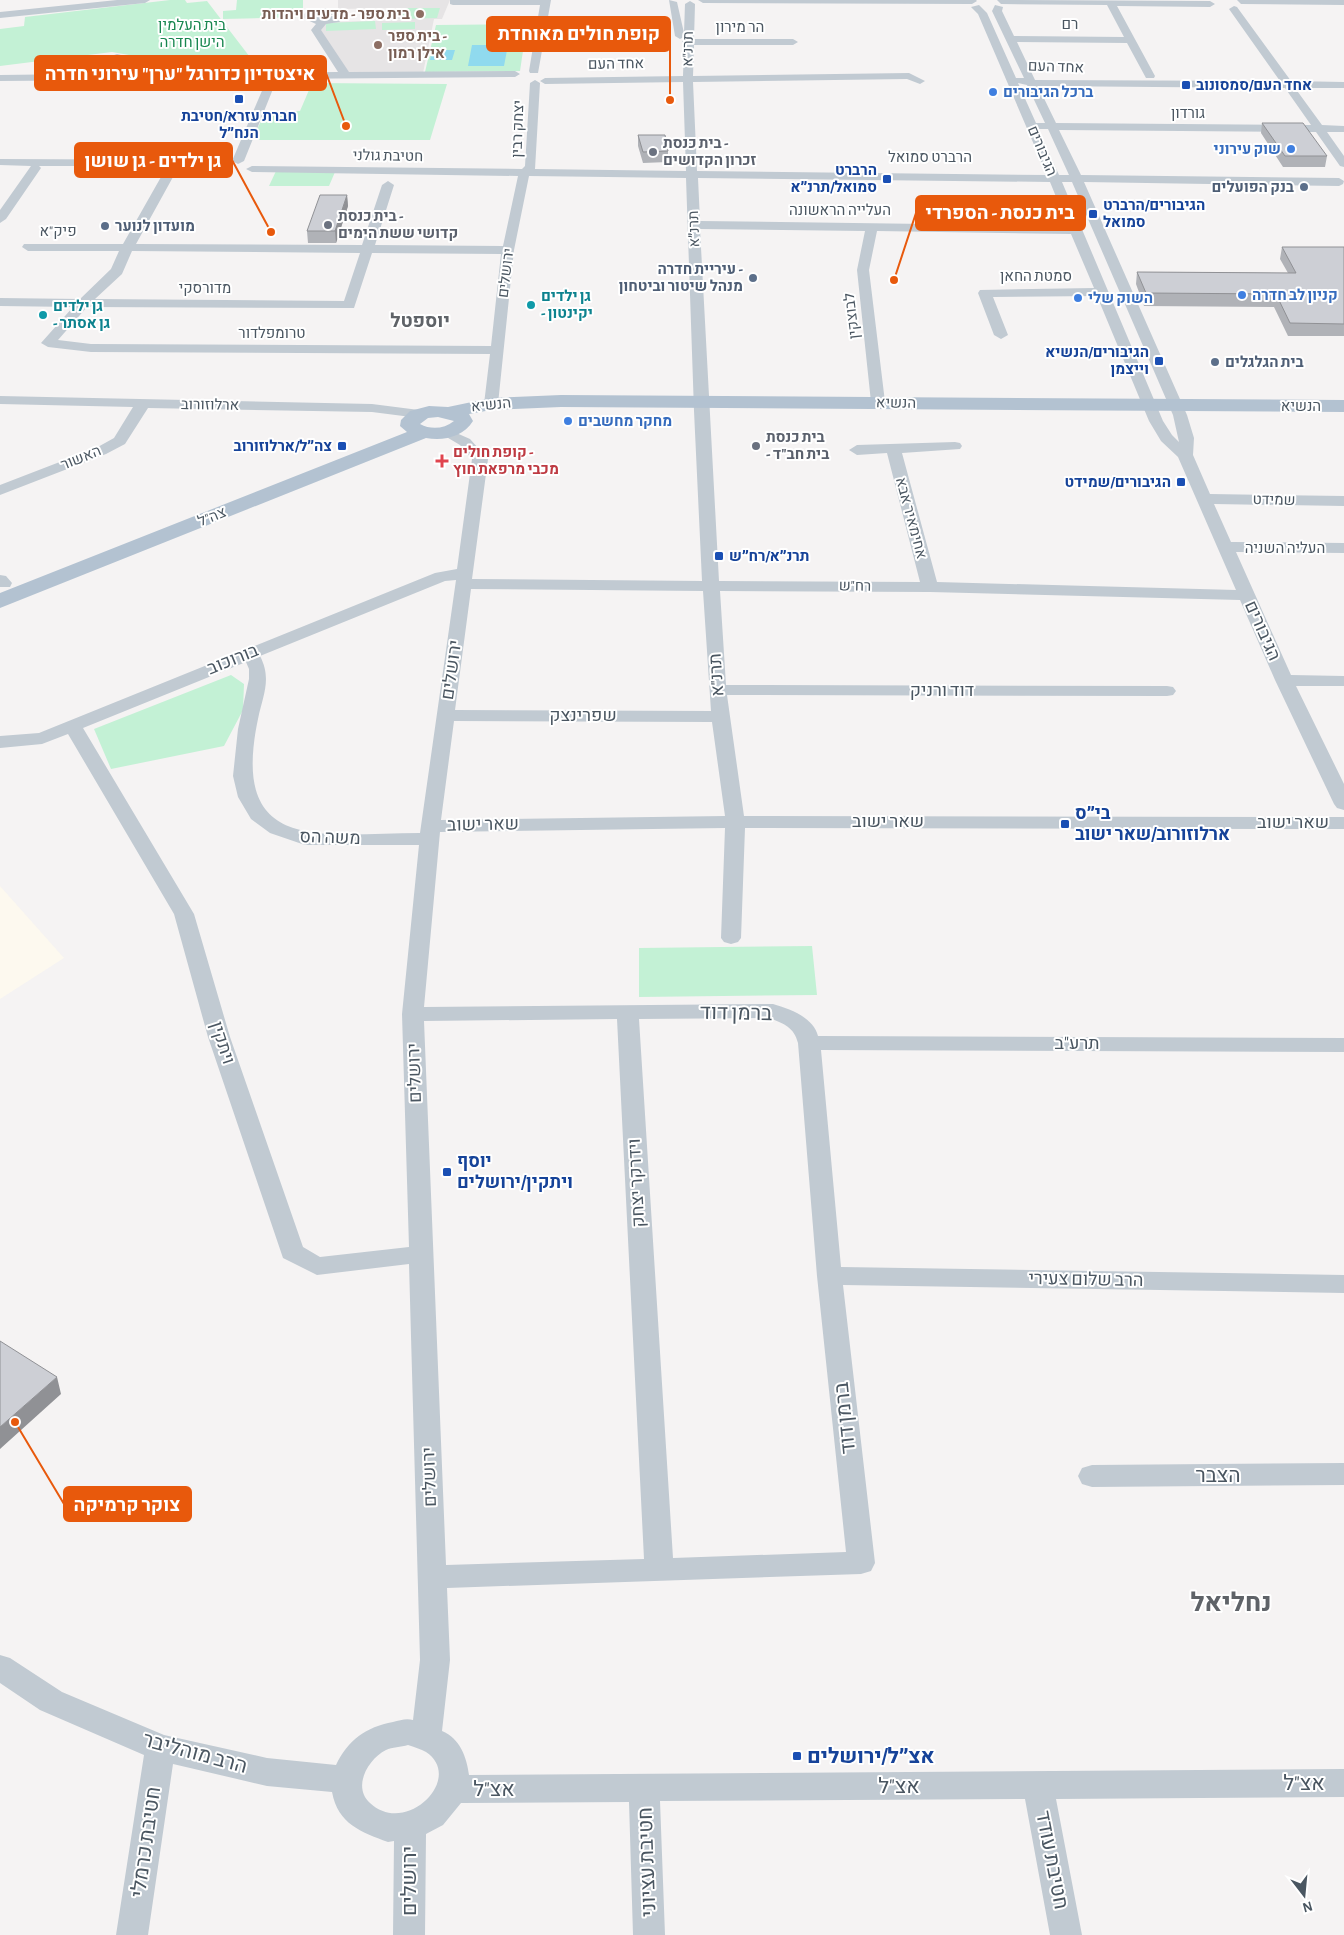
<svg xmlns="http://www.w3.org/2000/svg" width="1344" height="1935" font-family="'Alegreya Sans',Heebo,sans-serif">
	<style>
		.commercial { fill: #fdf9ef }
		.education { fill: #e6e4e5 }
		.green { fill: #c3f1d5 }
		.water { fill: #90daee }
		.lines { fill: none; stroke-linecap: round; stroke-linejoin: round }
		.minor { fill: #c1cad2; fill-rule: evenodd }
		.major { fill: #b3c2d1; fill-rule: evenodd }
		.wall { fill: #b0b2b7 }
		.shaded-wall { fill: #909195 }
		.building { fill: #cdcfd5; stroke: #909195 }
		.education-dot { fill: #8d6e63; stroke: #fff; stroke-width: 2 }
		.transit-dot { fill: #1a4fb4; stroke: #fff; stroke-width: 2 }
		.shop-dot { fill: #3f7fe0; stroke: #fff; stroke-width: 2 }
		.worship-dot { fill: #6b7280; stroke: #fff; stroke-width: 2 }
		.service-dot { fill: #5c6f8a; stroke: #fff; stroke-width: 2 }
		.culture-dot { fill: #0f9aa8; stroke: #fff; stroke-width: 2 }
		.health-dot { fill: #e0444e; stroke: #fff; stroke-width: 2 }
		.labels { text-anchor: middle; dominant-baseline: central; stroke-width: 4; stroke-linejoin: round; paint-order: stroke }
		.far-education-label { font-size: 15px; font-weight: bold; fill: #785e54; stroke: #fff; text-anchor: end }
		.far-street-label { font-size: 15px; fill: #4a5661; stroke: #fff }
		.far-park-label { font-size: 15px; fill: #17864f; stroke: #fff }
		.far-transit-label { font-size: 15px; font-weight: bold; fill: #164399; stroke: #fff; text-anchor: end }
		.far-shop-label { font-size: 15px; font-weight: bold; fill: #366cbe; stroke: #fff; text-anchor: start }
		.far-worship-label { font-size: 15px; font-weight: bold; fill: #5b616d; stroke: #fff; text-anchor: start }
		.far-service-label { font-size: 15px; font-weight: bold; fill: #4e5e75; stroke: #fff; text-anchor: end }
		.far-culture-label { font-size: 15px; font-weight: bold; fill: #0d838f; stroke: #fff; text-anchor: start }
		.far-health-label { font-size: 15px; font-weight: bold; fill: #be3a42; stroke: #fff; text-anchor: start }
		.street-label { font-size: 18px; fill: #4a5661; stroke: #fff }
		.transit-label { font-size: 18px; font-weight: bold; fill: #164399; stroke: #fff; text-anchor: start }
		.far-district-label { font-size: 19px; font-weight: bold; fill: #5f6368; stroke: #fff }
		.near-street-label { font-size: 21px; fill: #4a5661; stroke: #fff }
		.near-transit-label { font-size: 21px; font-weight: bold; fill: #164399; stroke: #fff; text-anchor: start }
		.near-district-label { font-size: 26px; font-weight: bold; fill: #5f6368; stroke: #fff }
		.leader { fill: none; stroke: #e8590c; stroke-width: 2 }
		.callout-dot { fill: #e8590c; stroke: #fff; stroke-width: 2 }
		.callout { fill: #e8590c; stroke: #e8590c; stroke-width: 2 }
		.callout-label { font-size: 19px; text-anchor: middle; font-weight: bold; fill: #fff }
	</style>
	<rect width="100%" height="100%" fill="#f5f3f3"/>
	<path class="commercial" d="M0 886 64 958 0 999Z"/>
	<path class="education" d="M338 0H450L442 19H434L423 73H349L318 28 323 24 328 22 413 20 394 19 398 8 338 9Z"/>
	<path class="green" d="M170 0H185L187 3 207 1 259 69 226 72 112 52 0 66V29L24 26 25 17Z
		M237 0H303V17L223 19V11L236 10Z
		M404 8H440L437 18 400 19Z
		M375 21 376 29 326 31V23Z
		M415 22V29L382 30V23Z
		M527 24 520 71 425 72 436 25Z
		M312 83 447 84 430 140H251L266 112 300 111Z
		M276 171 335 172 329 186H269Z
		M231 675 244 684 243 710 224 746 111 769 94 729Z
		M812 946 817 995 639 997V948Z"/>
	<path class="water" d="M472 45H508L504 66H468Z
		M432 50H455L452 60H430Z"/>
	<g class="lines">
		<path class="minor" d="M117 0H150L145 3 0 18V12Z
			M450 0H551L538 73H530L529 71 540 5H453L450 4Z
			M669 0 677 2 684 33 685 4 690 1 695 4 694 39H793L798 42 793 45H694L693 76 909 73 925 81 920 84 907 79 693 82 697 171 1047 175 978 14 971 7 979 5 987 13 1016 78H1024L992 11 995 5 1003 7 1002 11 1014 36 1124 37 1107 5 1001 4 997 0 1210 1 1215 4 1210 7 1117 6 1155 76 1154 78H1146L1127 43 1017 42 1035 80 1280 81 1229 9 1234 6 1237 7 1291 81 1344 82V88H1295L1322 125 1344 126V132H1327L1344 156V167L1340 166 1316 132 1059 130 1081 175 1339 178 1344 181 1343 184 1339 186 1084 182 1187 415 1194 438 1193 455 1210 494 1344 496V506L1214 504 1231 542 1344 543V553L1236 552 1291 675 1344 676V686H1296L1344 784V810L1337 808 1334 804 1275 680 1240 600 930 592 720 591 726 685 1167 686 1173 687 1176 691 1173 695 1167 696 727 695 744 816 1344 817V829L745 828 741 938 738 942 731 944 724 942 721 938 725 828 440 832 424 1007 773 1004C790 1009 813 1017 818 1036L1344 1038V1052L821 1050 841 1267 1344 1275V1293L843 1285 875 1563 871 1571 861 1574 447 1588 450 1660 442 1731C460 1738 467 1758 469 1775L1344 1769V1797L1056 1799 1082 1935H1050L1025 1799 660 1801 665 1935H633L629 1802 461 1803 443 1825 426 1834 425 1935H393L394 1841 388 1842C361 1832 338 1824 332 1792L267 1786 173 1764 148 1935H116L144 1755 40 1710 0 1683V1655L10 1658 62 1692 164 1735 267 1758 336 1765C348 1740 366 1727 393 1722 400 1720 407 1718 413 1720L420 1660 409 1264 317 1275 283 1258 208 1037 174 914 68 734 42 744 0 748V736L39 733 435 573 457 569 472 459 460 445 438 432 445 428 470 439 488 459 472 579 702 581 694 411 686 178 529 176 514 250 498 404 491 408 484 404 490 354 91 352 48 347 41 343 73 307 0 306V298L80 299 111 269 119 251H28L22 247 24 244H123L161 177 167 173 173 177 136 244 362 245 382 185 388 181 394 185 375 245 503 246 518 176 252 172 246 169 252 166 522 169 525 166 530 83 535 80 540 83 535 169 686 171 683 82 545 84 540 81 545 78 683 76 684 44 682 42 684 37 680 39 675 36ZM1018 83 1027 85 1045 123H1036ZM1038 86 1285 88 1311 125 1056 123ZM1038 129H1048L1069 175H1059ZM698 178 1050 182 1068 226 700 221ZM1062 182H1072L1173 415 1179 442 1172 435 1163 421ZM700 229 865 231 857 270 871 402 878 406 885 402 869 270 877 231 1071 234 1094 288 980 290 978 293 994 335 1001 339 1008 335 993 297 1097 296 1149 421 1161 441 1178 457 1236 590 937 582 902 453 960 449 962 446 960 443 955 442 857 445 849 450 857 455 887 453 920 582 719 581ZM132 251 360 253 344 301 95 299 122 274ZM372 253 501 254 491 346 91 344 58 340 87 307 354 308ZM456 580 420 833C323 833 229 856 258 719 263 695 272 679 260 656L445 581ZM471 589 703 591 711 711 455 710ZM246 662 249 669V679L238 729 233 776 238 797 251 819 270 833 305 845H419L402 1014 409 1247 320 1257 303 1247 230 1037 194 914 83 728ZM454 721 712 722 725 816 441 820ZM770 1018C784 1024 794 1027 798 1043L817 1276 846 1552 673 1558 639 1019ZM617 1019 644 1559 446 1565 424 1021ZM408 1745C414 1747 421 1749 426 1752 465 1778 406 1837 370 1803 352 1787 368 1759 386 1750 392 1747 401 1747 408 1745Z
			M698 0H976L977 1 972 4 703 3Z
			M1237 0H1344V5L1241 4Z
			M322 8 341 10 348 15 339 22 326 24 321 30 349 72 515 71 520 74 515 77 277 79 244 161 238 164 232 161 267 79 0 81V75L79 74 86 65 117 54 121 55V59L94 69 90 74 338 72 311 30 316 24 301 17 306 12ZM322 14 336 15 325 18 312 16Z
			M0 159 225 160 231 163 225 166H39L41 168 6 219 0 223V210L31 166 0 165Z
			M0 396 372 404 419 410 426 414 419 418 372 412 148 408 125 444 106 454 0 495V485L96 448 114 438 133 407 0 404Z
			M0 575 6 576 12 583 10 587H0Z
			M1344 1463V1485L1092 1487 1082 1484 1078 1476 1082 1468 1092 1465Z"/>
		<path class="major" d="M561 395 1344 400V412L561 407 491 410 469 414 473 421C463 437 444 441 426 438L0 608V593L407 432 400 426 401 420 410 411 429 406 448 407 491 398ZM438 417 454 421C444 429 431 430 420 424L428 418Z"/>
	</g>
	<path class="wall" d="M1262 123 1327 156 1325 167H1283L1261 133Z
		M638 135 668 151V162L643 163 638 146Z
		M347 195 348 206 336 243H308L307 231Z
		M1282 247H1344V336H1288L1274 307 1144 306 1136 284 1137 272 1288 273 1280 259Z"/>
	<path class="shaded-wall" d="M347 195 348 206 336 243 335 231Z
		M57 1377 61 1394 0 1449V1427Z"/>
	<path class="building" d="M1262 123H1303L1327 156H1285Z
		M638 135H665L668 151 643 152Z
		M320 195H347L335 231H307Z
		M1282 247H1344V324L1290 323 1276 294 1146 293 1137 272 1296 273Z
		M0 1341 57 1377 0 1427Z"/>
	<g class="education-dot">
		<circle cx="420" cy="14" r="5"/>
		<circle cx="378" cy="45" r="5"/>
	</g>
	<g class="transit-dot">
		<rect x="1181" y="80" width="10" height="10" rx="2.5"/>
		<rect x="234" y="94" width="10" height="10" rx="2.5"/>
		<rect x="882" y="174" width="10" height="10" rx="2.5"/>
		<rect x="1088" y="209" width="10" height="10" rx="2.5"/>
		<rect x="1154" y="356" width="10" height="10" rx="2.5"/>
		<rect x="337" y="441" width="10" height="10" rx="2.5"/>
		<rect x="1176" y="477" width="10" height="10" rx="2.5"/>
		<rect x="714" y="551" width="10" height="10" rx="2.5"/>
		<rect x="1060" y="819" width="10" height="10" rx="2.5"/>
		<rect x="442" y="1167" width="10" height="10" rx="2.5"/>
		<rect x="792" y="1751" width="10" height="10" rx="2.5"/>
	</g>
	<g class="shop-dot">
		<circle cx="993" cy="92" r="5"/>
		<circle cx="1291" cy="149" r="5"/>
		<circle cx="1242" cy="295" r="5"/>
		<circle cx="1078" cy="298" r="5"/>
		<circle cx="568" cy="421" r="5"/>
	</g>
	<g class="worship-dot">
		<circle cx="653" cy="152" r="5"/>
		<circle cx="328" cy="225" r="5"/>
		<circle cx="756" cy="446" r="5"/>
	</g>
	<g class="service-dot">
		<circle cx="1304" cy="187" r="5"/>
		<circle cx="105" cy="226" r="5"/>
		<circle cx="753" cy="278" r="5"/>
		<circle cx="1215" cy="362" r="5"/>
	</g>
	<g class="culture-dot">
		<circle cx="531" cy="305" r="5"/>
		<circle cx="43" cy="315" r="5"/>
	</g>
	<path class="health-dot" d="M439.5 453.5h5v5h5v5h-5v5h-5v-5h-5v-5h5z"/>
	<g class="labels">
		<g class="far-education-label">
			<text x="410" y="14">בית ספר - מדעים ויהדות</text>
			<text x="388" y="36" text-anchor="start">בית ספר -<tspan x="388" dy="17">אילן רמון</tspan></text>
		</g>
		<g class="far-street-label">
			<text x="1070" y="24">רם</text>
			<text x="740" y="27">הר מירון</text>
			<text transform="translate(688 49) rotate(-89)">תרנ"א</text>
			<text transform="translate(616 64) rotate(-1)">אחד העם</text>
			<text transform="translate(1056 67) rotate(2)">אחד העם</text>
			<text x="1188" y="113">גורדון</text>
			<text transform="translate(518 129) rotate(-88)">יצחק רבין</text>
			<text transform="translate(1042 151) rotate(67)">הגיבורים</text>
			<text transform="translate(388 156) rotate(1)">חטיבת גולני</text>
			<text x="930" y="157">הרברט סמואל</text>
			<text x="840" y="210">העלייה הראשונה</text>
			<text transform="translate(694 229) rotate(-92)">תרנ״א</text>
			<text x="58" y="231">פיק"א</text>
			<text transform="translate(506 273) rotate(-83)">ירושלים</text>
			<text x="1036" y="276">סמטת החאן</text>
			<text x="205" y="288">מדורסקי</text>
			<text transform="translate(852 316) rotate(-97)">לבוצקין</text>
			<text x="272" y="333">טרומפלדור</text>
			<text transform="translate(896 403) rotate(1)">הנשיא</text>
			<text transform="translate(210 405) rotate(1)">ארלוזורוב</text>
			<text transform="translate(491 405) rotate(-6)">הנשיא</text>
			<text x="1301" y="406">הנשיא</text>
			<text transform="translate(81 458) rotate(-22)">האשור</text>
			<text transform="translate(1274 500) rotate(1)">שמידט</text>
			<text transform="translate(212 517) rotate(-22)">צה"ל</text>
			<text transform="translate(911 518) rotate(75)">אחימאיר אבא</text>
			<text x="1285" y="548">העליה השניה</text>
			<text transform="translate(855 586) rotate(1)">רח"ש</text>
		</g>
		<g class="far-park-label">
			<text x="192" y="25">בית העלמין<tspan x="192" dy="17">הישן חדרה</tspan></text>
		</g>
		<g class="far-transit-label">
			<text x="1196" y="85" text-anchor="start">אחד העם/סמסונוב</text>
			<text x="239" y="116" text-anchor="middle">חברת עזרא/חטיבת<tspan x="239" dy="17">הנח״ל</tspan></text>
			<text x="877" y="170">הרברט<tspan x="877" dy="17">סמואל/תרנ״א</tspan></text>
			<text x="1103" y="205" text-anchor="start">הגיבורים/הרברט<tspan x="1103" dy="17">סמואל</tspan></text>
			<text x="1149" y="352">הגיבורים/הנשיא<tspan x="1149" dy="17">וייצמן</tspan></text>
			<text x="332" y="446">צה״ל/ארלוזורוב</text>
			<text x="1171" y="482">הגיבורים/שמידט</text>
			<text x="729" y="556" text-anchor="start">תרנ״א/רח״ש</text>
		</g>
		<g class="far-shop-label">
			<text x="1003" y="92">ברכל הגיבורים</text>
			<text x="1281" y="149" text-anchor="end">שוק עירוני</text>
			<text x="1252" y="295">קניון לב חדרה</text>
			<text x="1088" y="298">השוק שלי</text>
			<text x="578" y="421">מחקר מחשבים</text>
		</g>
		<g class="far-worship-label">
			<text x="663" y="143">בית כנסת -<tspan x="663" dy="17">זכרון הקדושים</tspan></text>
			<text x="338" y="216">בית כנסת -<tspan x="338" dy="17">קדושי ששת הימים</tspan></text>
			<text x="766" y="437">בית כנסת<tspan x="766" dy="17">- בית חב"ד</tspan></text>
		</g>
		<g class="far-service-label">
			<text x="1294" y="187">בנק הפועלים</text>
			<text x="115" y="226" text-anchor="start">מועדון לנוער</text>
			<text x="743" y="269">עיריית חדרה -<tspan x="743" dy="17">מנהל שיטור וביטחון</tspan></text>
			<text x="1225" y="362" text-anchor="start">בית הגלגלים</text>
		</g>
		<g class="far-culture-label">
			<text x="541" y="296">גן ילדים<tspan x="541" dy="17">- יקינטון</tspan></text>
			<text x="53" y="306">גן ילדים<tspan x="53" dy="17">- גן אסתר</tspan></text>
		</g>
		<g class="far-health-label">
			<text x="453" y="452">קופת חולים -<tspan x="453" dy="17">מכבי מרפאת חוץ</tspan></text>
		</g>
		<g class="street-label">
			<text transform="translate(1262 631) rotate(66)">הגיבורים</text>
			<text transform="translate(233 660) rotate(-22)">בורוכוב</text>
			<text transform="translate(452 670) rotate(-82)">ירושלים</text>
			<text transform="translate(717 675) rotate(-94)">תרנ"א</text>
			<text x="942" y="691">דוד ורניק</text>
			<text x="583" y="716">שפרינצק</text>
			<text x="888" y="822">שאר ישוב</text>
			<text x="1293" y="823">שאר ישוב</text>
			<text transform="translate(483 825) rotate(-1)">שאר ישוב</text>
			<text transform="translate(330 838) rotate(2)">משה הס</text>
			<text transform="translate(222 1043) rotate(72)">ויתקין</text>
			<text x="1077" y="1044">תרע"ב</text>
			<text transform="translate(415 1073) rotate(-92)">ירושלים</text>
			<text transform="translate(637 1183) rotate(-93)">וידרקר יצחק</text>
			<text transform="translate(1086 1280) rotate(1)">הרב שלום צעירי</text>
			<text transform="translate(430 1477) rotate(-92)">ירושלים</text>
		</g>
		<g class="transit-label">
			<text x="1075" y="814">בי״ס<tspan x="1075" dy="21">ארלוזורוב/שאר ישוב</tspan></text>
			<text x="457" y="1162">יוסף<tspan x="457" dy="21">ויתקין/ירושלים</tspan></text>
		</g>
		<g class="far-district-label">
			<text x="420" y="321">יוספטל</text>
		</g>
		<g class="near-street-label">
			<text transform="translate(736 1013) rotate(1)">ברמן דוד</text>
			<text transform="translate(845 1418) rotate(-96)">ברמן דוד</text>
			<text x="1218" y="1475">הצבר</text>
			<text transform="translate(195 1753) rotate(15)">הרב מוהליבר</text>
			<text x="1304" y="1783">אצ"ל</text>
			<text x="899" y="1786">אצ"ל</text>
			<text x="494" y="1789">אצ"ל</text>
			<text transform="translate(146 1842) rotate(-82)">חטיבת כרמלי</text>
			<text transform="translate(1052 1860) rotate(79)">חטיבת עודד</text>
			<text transform="translate(647 1862) rotate(-92)">חטיבת עציוני</text>
			<text transform="translate(409 1881) rotate(-90)">ירושלים</text>
		</g>
		<g class="near-transit-label">
			<text x="807" y="1756">אצ״ל/ירושלים</text>
		</g>
		<g class="near-district-label">
			<text x="1231" y="1603">נחליאל</text>
		</g>
	</g>
	<path class="leader" d="M670 100L670 34M346 126L326 73M271 232L232 160M894 280L916 213M15 1422L64 1504"/>
	<g class="callout-dot">
		<circle cx="670" cy="100" r="5"/>
		<circle cx="346" cy="126" r="5"/>
		<circle cx="271" cy="232" r="5"/>
		<circle cx="894" cy="280" r="5"/>
		<circle cx="15" cy="1422" r="5"/>
	</g>
	<g class="callout">
		<rect x="487" y="17" width="183" height="34" rx="5"/>
		<rect x="35" y="56" width="291" height="34" rx="5"/>
		<rect x="75" y="143" width="157" height="34" rx="5"/>
		<rect x="916" y="196" width="169" height="34" rx="5"/>
		<rect x="64" y="1487" width="127" height="34" rx="5"/>
	</g>
	<g class="callout-label">
		<text x="579" y="40">קופת חולים מאוחדת</text>
		<text x="180" y="80">איצטדיון כדורגל "ערן" עירוני חדרה</text>
		<text x="153" y="167">גן ילדים - גן שושן</text>
		<text x="1000" y="219">בית כנסת - הספרדי</text>
		<text x="127" y="1511">צוקר קרמיקה</text>
	</g>
	<g transform="translate(1304 1895) rotate(164)" stroke="#ffffff" stroke-width="4" paint-order="stroke">
	<path d="M0-4L9 19L0 12L-9 19Z" fill="#4a5661"/>
	<text y="-8" font-size="14" font-weight="bold" text-anchor="middle" fill="#4a5661">N</text>
	</g>
</svg>
